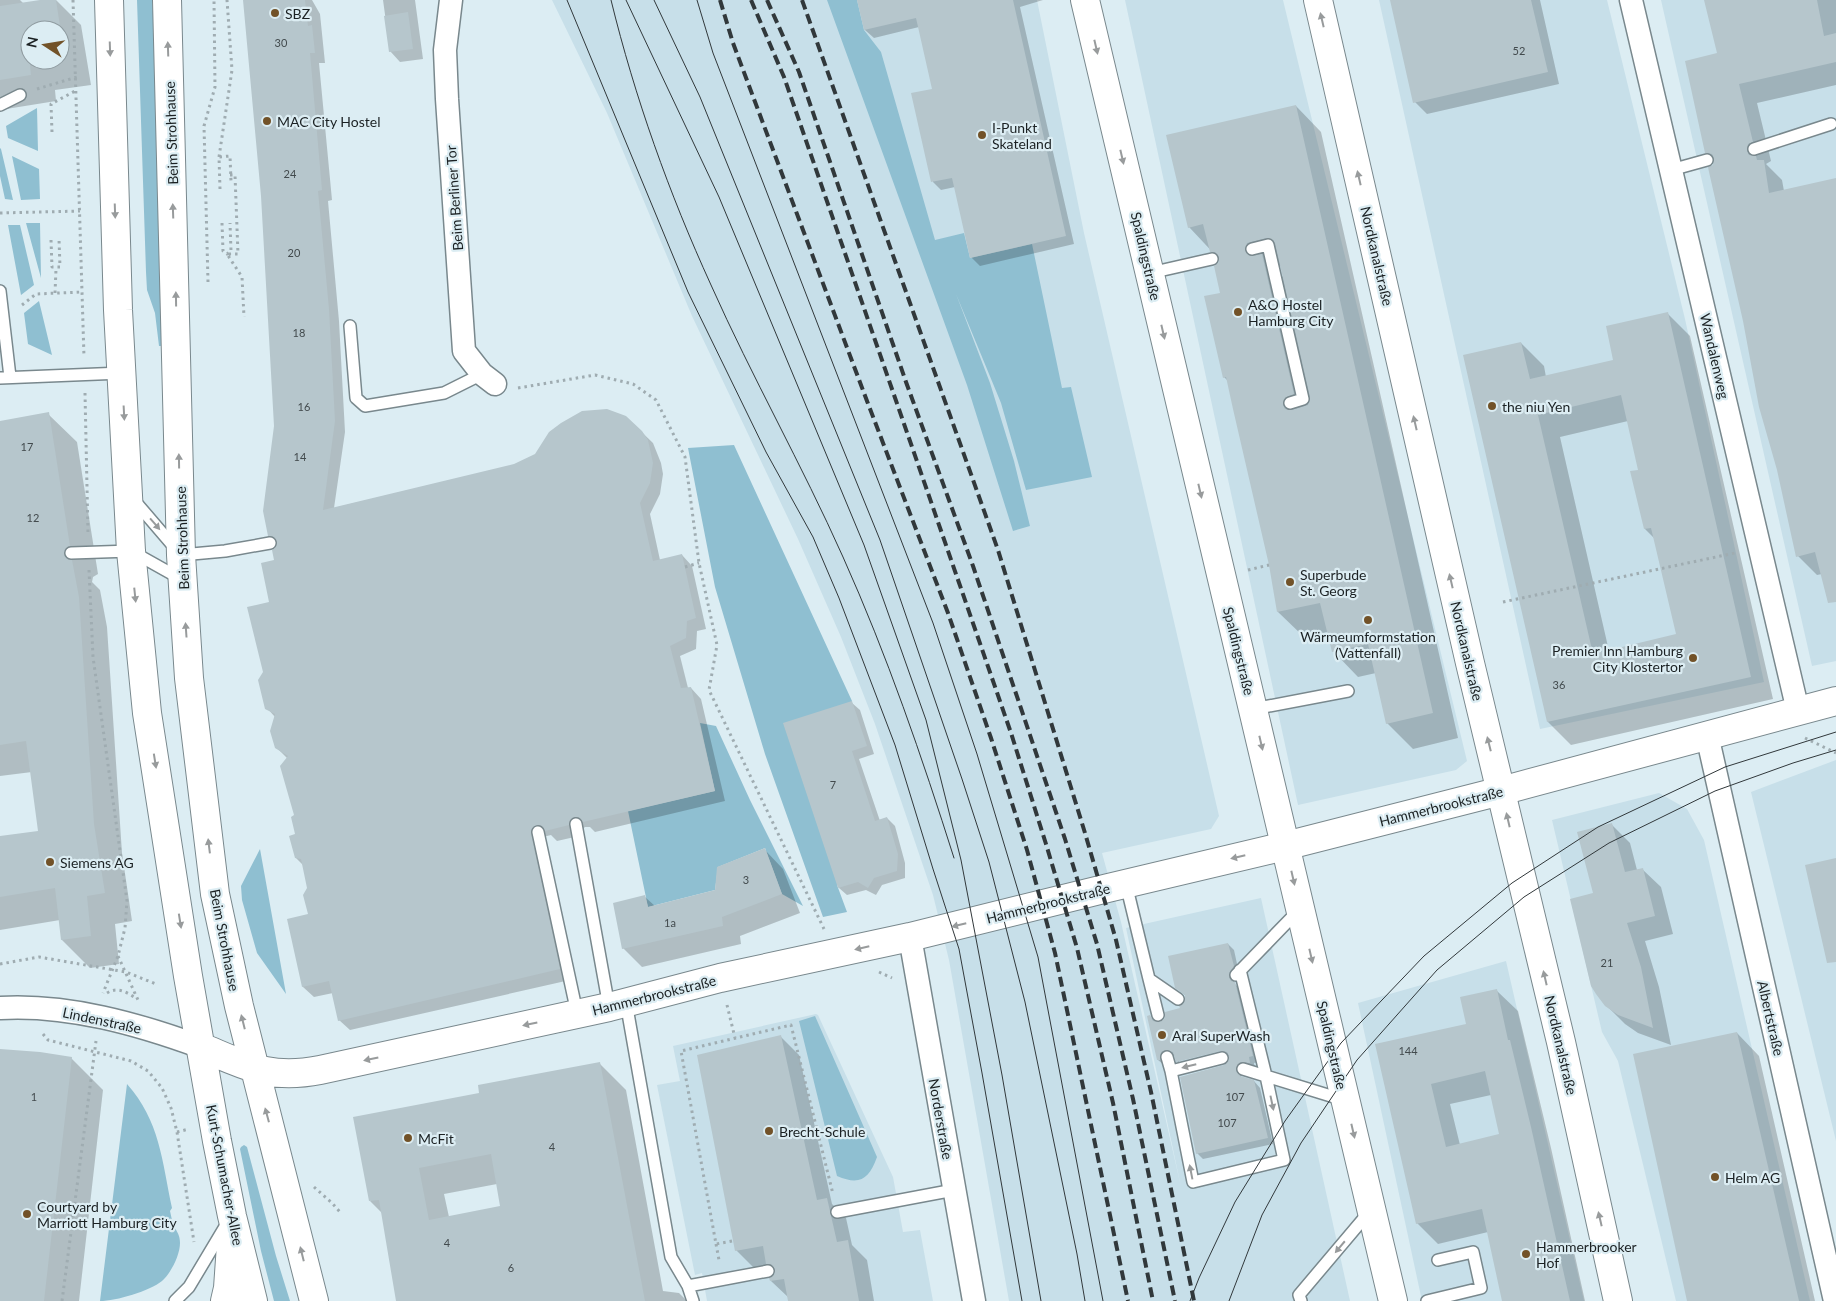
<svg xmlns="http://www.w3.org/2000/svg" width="1836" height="1301" font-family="Lato,sans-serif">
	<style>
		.built { fill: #c7dfe9 }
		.green { fill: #8fbfd1 }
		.shadow { fill: #0003; fill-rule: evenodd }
		.building { fill: #b6c6cc; fill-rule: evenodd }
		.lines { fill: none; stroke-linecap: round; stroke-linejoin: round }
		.lane-casing { stroke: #79888d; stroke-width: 14 }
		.street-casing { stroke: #79888d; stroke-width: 25 }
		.secondary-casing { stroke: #79888d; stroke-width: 30 }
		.primary-casing { stroke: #79888d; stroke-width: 30 }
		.path { stroke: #9facb1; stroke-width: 3; stroke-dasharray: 2.5 4; stroke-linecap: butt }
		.lane { stroke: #fff; stroke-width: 11 }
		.street { stroke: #fff; stroke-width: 22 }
		.secondary { stroke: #fff; stroke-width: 28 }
		.primary { stroke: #fff; stroke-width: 28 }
		.tram { stroke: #31383b; stroke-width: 1 }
		.rail { stroke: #31383b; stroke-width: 4; stroke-dasharray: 10 5; stroke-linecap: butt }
		.oneway { fill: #989b9c }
		.poi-dot { fill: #725228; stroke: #dcedf3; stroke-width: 2 }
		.labels { text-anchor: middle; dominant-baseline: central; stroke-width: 4.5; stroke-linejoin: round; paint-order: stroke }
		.number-label { font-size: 11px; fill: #424a4d }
		.poi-label { font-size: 14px; fill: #1b2123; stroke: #dcedf3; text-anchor: start }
		.street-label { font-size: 14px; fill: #1b2123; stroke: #dcedf3 }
	</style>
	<rect width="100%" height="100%" fill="#dcedf3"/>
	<path class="built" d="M552 0H1037L1084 233 1219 816 1211 829 1102 853 1121 922 1181 1187 1126 928 1261 898 1350 1301H1009L949 960 933 895 875 724 841 637 798 539 692 316 607 113Z
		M1125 0H1283L1467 761 1456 770 1298 805Z
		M1379 0H1607L1685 319 1764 682 1540 729Z
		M1661 0H1836V661L1812 666Z
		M1836 760V1141L1751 792Z
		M1659 793 1687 809 1704 840 1810 1301H1676L1618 1061 1602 1032 1552 820Z
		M1506 961 1584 1301H1422L1358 1003Z
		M816 1014 818 1015 893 1177 903 1232 920 1230 933 1301H707L702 1273 695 1275 657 1085 680 1081 673 1046Z"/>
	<path class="green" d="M137 0H152L158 74 162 346H159L155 313 147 290 146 272Z
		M827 0H857L864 30 881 52 935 240 964 233 970 258 1032 244 1062 388 1071 387 1092 477 1026 490 1001 403 956 294 990 383 1014 461 1030 526 1013 531 967 385Z
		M37 108 38 151 8 138 6 126Z
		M0 148 1 149 13 200 5 199 0 176Z
		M12 156 39 169 40 199 21 200Z
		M26 223H40L41 278Z
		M8 225H20L34 285 21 295Z
		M39 301 52 355 28 344 24 313Z
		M734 445 852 701 837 885 847 912 823 917 765 754 715 587 688 448Z
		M700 723 716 726 750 800 803 906 782 894 765 848 718 867 715 890 648 907 628 811 715 791Z
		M260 849 286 994 257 953 242 900 241 886Z
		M815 1016 877 1157C869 1179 860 1186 837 1176L799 1021Z
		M127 1084C160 1121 162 1161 172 1208L170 1211C171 1215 172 1222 174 1226 177 1232 180 1235 180 1243 180 1255 171 1273 162 1281 150 1291 116 1301 100 1301Z
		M244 1145 247 1147 276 1256 290 1301H274L261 1251 240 1149 241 1147Z"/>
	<path class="shadow" d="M0 0H20L24 4 56 0 81 25 91 85 55 90 56 101 0 110ZM30 30H60V60H30Z
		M245 0H312L320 14 325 63H319L332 200 328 201 339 321 345 432 334 508 514 465 536 455 607 410 626 417 653 443 661 463 663 474 660 494 650 514 660 560 682 555 692 566 706 629 697 631 696 649 680 656 688 688H691L701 699 725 801 595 832 590 827H585L579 832V836L557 841 551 835 543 837 570 980 350 1030 339 1020 333 993 314 997 303 987 288 920 310 915 308 888 303 865 296 858 295 815 288 759 276 747 275 717 267 708 264 673 278 544 269 535 275 426 263 196Z
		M383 0H415L423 59 400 62 390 51Z
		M858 0H1043L1020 7 1074 244 980 266 971 257 955 187 941 190 933 182V90L919 27 874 38 865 30Z
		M1391 0H1540L1559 84 1427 114 1415 102Z
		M1706 0H1836V85L1757 103 1771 161 1766 164 1782 180 1784 191 1836 179V602L1822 574 1817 575 1798 556 1714 166 1715 161 1706 152 1719 54Z
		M1296 106 1321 132 1458 738 1413 749 1387 723 1376 673 1358 677 1333 651 1328 632 1304 637 1278 612 1270 565 1228 381 1224 377 1220 260 1189 227ZM1282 266 1284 278 1274 268Z
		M1667 313 1690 336 1773 699 1571 745 1548 722 1464 356 1521 343 1544 366 1546 377 1615 361ZM1628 421 1640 471 1645 529 1655 539 1678 635 1609 651 1560 437Z
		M48 414 77 442 98 574 93 577 92 582 100 590 107 627 122 853 132 921 115 924 119 964 90 968 62 940 60 920 0 930V837L39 832 32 772 0 776V422Z
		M852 703 860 710 874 754 859 759 880 821 887 818 895 826 905 863V878L882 885 876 895 866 890 847 895 839 888Z
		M1612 825 1630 843 1637 870 1642 869 1661 887 1673 934 1645 941 1659 987 1671 1045 1638 1033 1625 1024 1606 1005 1594 894Z
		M765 850 783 869 800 913 740 936 741 944 642 967 623 948 645 897 655 906 716 891Z
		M1228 944 1234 950 1239 973 1234 979V983L1241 990 1258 1062 1254 1063 1255 1069 1243 1070 1241 1077 1254 1081 1260 1088 1273 1144 1203 1159 1197 1153 1231 1057 1227 1056 1183 1067 1177 1061 1175 1056 1172 1055 1164 1065 1158 1060 1150 1017 1156 1022 1161 1023 1181 1009 1185 1004 1186 996 1176 987ZM1226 1048 1227 1050 1179 1063V1060Z
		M1497 991 1518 1011 1551 1148 1585 1301H1503L1488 1232 1438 1244 1417 1223 1376 1045 1467 1025ZM1491 1095 1501 1135 1460 1145 1450 1104Z
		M1737 1033 1759 1056 1815 1301H1689Z
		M781 1037 799 1055 832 1204 846 1218 852 1245 867 1260 874 1301H789V1298L771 1281 776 1272 771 1266 755 1269 736 1250Z
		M0 1051 71 1058 103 1090 79 1301H0Z
		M600 1064 626 1090 663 1291 679 1293 687 1301H397L382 1213 370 1201 481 1094ZM497 1184 502 1207 449 1217 444 1194Z"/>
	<path class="building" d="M40 0H56L65 59 60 60V30H30V60H57L30 65 31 75 0 80V6Z
		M243 0H305L308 26 312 25 315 53H310L322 190 318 191 329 309 335 421 323 510 514 464 535 454 549 432 561 423 582 411 607 409 626 416 642 431 648 440 653 463 650 483 640 503 653 561 682 554 696 618 687 621 686 638 670 646 681 688 691 687 715 791 583 822 579 817H574L569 821V825L545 831 540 825 533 827 531 834 560 969 338 1021 329 981 302 987 287 919 308 914 303 895 307 888 301 859 295 858 289 836 295 834 291 817 294 815 280 766 288 756 275 748 270 731 275 714 265 709 258 680 263 672 247 607 269 602 261 563 274 560 272 550 275 548 277 542 275 538 268 536 263 511 274 426 261 196Z
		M857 0H1013L1066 236 970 258 952 178 931 182 911 93 932 89 916 18 864 30Z
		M1390 0H1531L1548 72 1413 103Z
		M1704 0H1817L1824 36 1836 33V62L1739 84 1753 142 1748 144 1747 151 1749 155 1756 156 1757 160H1764L1769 193 1836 178V602L1828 603 1815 552 1796 557 1777 470 1759 407 1743 321 1709 172 1708 167 1713 165 1714 158 1712 154 1705 153 1685 61 1717 53Z
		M408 12 413 49 389 52 384 16Z
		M1296 105 1433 713 1386 724 1368 644 1332 652 1320 603 1277 612 1269 565 1233 409 1226 377 1223 378 1204 296 1220 293 1214 266 1219 262V257L1215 252H1210L1203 224 1188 228 1166 135ZM1267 238 1273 240 1275 243 1310 397 1308 405 1292 410 1285 409 1283 405 1285 398 1294 394 1262 254 1250 256 1245 250 1247 243Z
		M1668 312 1751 677 1547 722 1463 355 1521 342 1530 379 1613 360 1606 326ZM1621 395 1638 470 1630 471 1644 529 1651 528 1676 634 1593 654 1538 415Z
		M49 412 70 546 65 549 64 554 67 559 72 560 79 597 94 824 105 893 87 896 91 936 61 940 55 888 0 897V836L38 831 26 741 0 745V421Z
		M852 701 867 746 852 751 875 821 887 817 898 854 897 871 874 878 868 888 858 882 838 888 783 723Z
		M1612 823 1625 872 1643 868 1655 916 1627 923 1641 967 1653 1028 1618 1015 1605 1006 1596 994 1591 986 1570 899 1593 893 1577 832Z
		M765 848 782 894 722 917 723 926 622 949 613 903 645 895 648 907 715 890 717 867Z
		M1836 858V962L1827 963 1805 865Z
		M1228 943 1234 966 1229 973V977L1231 981 1235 982 1253 1056 1249 1057 1250 1063 1241 1062 1238 1064 1236 1070 1240 1076 1254 1080 1268 1138 1196 1154 1180 1077 1224 1065 1229 1060V1056L1227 1052 1221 1051 1176 1062 1173 1052 1165 1050 1161 1052 1160 1060H1157L1147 1016 1150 1015 1153 1021 1160 1022 1165 1018V1012L1180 1008 1179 1006 1184 1003 1185 995 1175 988 1168 956Z
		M1497 989 1508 1040H1510L1531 1127 1570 1301H1502L1482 1209 1416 1224 1375 1044 1466 1024 1460 997ZM1485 1071 1499 1134 1446 1147 1431 1084Z
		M1737 1032 1799 1301H1687L1633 1054Z
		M781 1035 817 1200 827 1198 837 1242 848 1240 859 1301H788L784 1279 770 1281 769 1278 775 1274V1269L771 1264H766L763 1246 735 1251 697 1055Z
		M0 1049 40 1052 72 1057 44 1301H0Z
		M600 1062 645 1301H396L379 1200 369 1201 353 1117 479 1093 478 1085ZM491 1154 500 1206 429 1220 419 1168Z"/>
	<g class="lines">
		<g class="lane-casing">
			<path id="lane" d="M0 105 20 95
				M1754 149 1831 124
				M1671 170 1707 160
				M1252 249 1268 245 1303 399 1290 403
				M1150 273 1212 259
				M0 291 10 377
				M350 326 356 398 365 406 444 393 482 374
				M0 378 122 373
				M133 499 181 555 225 551 270 543
				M71 553 131 551 181 579
				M1253 709 1348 691
				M576 824 609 1007
				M538 832 577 1013
				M1126 884 1149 979 1178 999
				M1236 975 1299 910
				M1149 979 1158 1015
				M626 1002 671 1257 688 1286 693 1301
				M1167 1057 1171 1071 1222 1058
				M1243 1069 1344 1100
				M1171 1071 1193 1182 1284 1160 1266 1076 1240 970
				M837 1212 954 1190
				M688 1286 768 1271
				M175 1301 189 1287 229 1220
				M1301 1301 1299 1295 1370 1211
				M1427 1301 1481 1288 1473 1252 1438 1260"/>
		</g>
		<g class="street-casing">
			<path id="street" d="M451 0 445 50 447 99 464 351 482 374 495 384
				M1631 0 1798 711
				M1707 735 1835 1301
				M910 937 974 1301
				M0 1008C68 1004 138 1024 201 1047"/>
		</g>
		<g class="secondary-casing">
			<path id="secondary" d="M109 0 118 310 131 551 147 713 188 976 217 1141 232 1216 253 1301
				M167 0 181 555 189 678 215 894 239 1006 314 1301
				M201 1047C247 1066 269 1080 320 1070L609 1007 720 978 910 937 1108 888 1285 846 1501 791 1836 701
				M225 1301 228 1288 231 1245"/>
		</g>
		<g class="primary-casing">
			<path id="primary" d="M1085 0 1393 1301
				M1318 0 1470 663 1561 1042 1618 1301"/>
		</g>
		<path class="path" d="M73 0 84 357
			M37 89 77 77
			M52 132 51 104 77 90
			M219 157 232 70 227 0
			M230 175H235L238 254H227L242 277 244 317
			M220 189 219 157 230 156 231 181
			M0 213 80 211
			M222 223 223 251 227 254 231 251 230 223
			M51 240 52 267H60L59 239
			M208 282 204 126 215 87 214 0
			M55 293 56 269
			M22 305 36 294 82 292
			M518 388 595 375 633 384 656 400 685 457 699 563 717 645 709 690 824 929
			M85 393 88 534
			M685 567 699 563
			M89 570 93 657 127 901 125 928 118 956 103 993
			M1248 570 1269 565
			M1503 602 1735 553
			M1805 738 1836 753
			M118 956 138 1000
			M0 964 39 957 126 972 156 984
			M879 972 892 978
			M107 993C118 986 128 993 137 999
			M727 1005 735 1038
			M43 1034 48 1040 131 1061 148 1071 162 1088 171 1108 177 1132 194 1242
			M177 1132 189 1129
			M314 1187 332 1203 340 1212
			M732 1241 716 1244 681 1051 791 1025 833 1194
			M716 1244 719 1260
			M62 1301 96 1041"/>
		<use href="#lane" class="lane"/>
		<use href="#street" class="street"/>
		<use href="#secondary" class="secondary"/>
		<use href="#primary" class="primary"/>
		<path class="tram" d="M567 0 688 292 766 452 813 537 839 598 895 745 933 869 959 949 982 1073 1022 1301
			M611 0C635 98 669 193 711 285 752 377 802 465 843 557 887 655 922 757 954 858
			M626 0 719 197 864 545 926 720 961 860 1002 1075 1041 1301
			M654 0 700 97 880 540 962 779 989 862 1025 1002 1077 1254 1085 1301
			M697 0 713 53 933 623 977 754 1038 957 1103 1301
			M1190 1301 1199 1278 1235 1202 1285 1121 1341 1043 1424 956 1512 883 1598 827 1725 767 1836 732
			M1229 1301 1262 1215 1301 1143 1357 1060 1437 970 1524 897 1609 843 1715 791 1793 763 1836 750"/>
		<path class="rail" d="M720 0 733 43 867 401 948 613 991 738 1027 850 1055 953 1128 1301
			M751 0 784 77 1011 733 1046 844 1077 948 1113 1103 1153 1301
			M767 0 799 72 906 382 973 566 1065 839 1097 944 1133 1099 1175 1301
			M802 0 998 550 1085 833 1116 940 1151 1092 1194 1301"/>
	</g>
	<defs><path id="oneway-solid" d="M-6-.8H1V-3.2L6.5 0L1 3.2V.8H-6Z" transform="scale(1.25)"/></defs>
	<g class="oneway">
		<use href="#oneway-solid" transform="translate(1322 20) rotate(-103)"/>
		<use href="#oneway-solid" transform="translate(1096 47) rotate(77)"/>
		<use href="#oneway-solid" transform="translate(110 49) rotate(88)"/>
		<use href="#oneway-solid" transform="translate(168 49) rotate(-92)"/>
		<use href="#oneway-solid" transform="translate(1122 157) rotate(77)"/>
		<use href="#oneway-solid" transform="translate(1359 178) rotate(-103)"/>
		<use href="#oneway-solid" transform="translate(115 211) rotate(88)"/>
		<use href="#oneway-solid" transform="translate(173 211) rotate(-92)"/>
		<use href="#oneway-solid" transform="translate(176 299) rotate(-91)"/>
		<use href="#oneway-solid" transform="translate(1163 332) rotate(77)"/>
		<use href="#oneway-solid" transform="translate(124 413) rotate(87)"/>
		<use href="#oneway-solid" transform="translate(1415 423) rotate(-103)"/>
		<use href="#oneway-solid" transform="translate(179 461) rotate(-91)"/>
		<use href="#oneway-solid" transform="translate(1200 491) rotate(77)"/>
		<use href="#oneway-solid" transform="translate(155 524) rotate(49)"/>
		<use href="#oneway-solid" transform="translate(1451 581) rotate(-103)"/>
		<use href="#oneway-solid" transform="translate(135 595) rotate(84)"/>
		<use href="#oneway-solid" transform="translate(186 630) rotate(-94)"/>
		<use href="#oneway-solid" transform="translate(1261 743) rotate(77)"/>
		<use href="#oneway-solid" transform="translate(1489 744) rotate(-104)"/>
		<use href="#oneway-solid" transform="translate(155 761) rotate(81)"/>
		<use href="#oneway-solid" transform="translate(1508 820) rotate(-103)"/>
		<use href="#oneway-solid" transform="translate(209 846) rotate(-97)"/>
		<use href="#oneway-solid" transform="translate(1238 857) rotate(167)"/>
		<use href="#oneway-solid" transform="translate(1293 878) rotate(77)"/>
		<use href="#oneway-solid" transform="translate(180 921) rotate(81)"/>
		<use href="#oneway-solid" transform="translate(959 925) rotate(166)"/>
		<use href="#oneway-solid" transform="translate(862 948) rotate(167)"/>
		<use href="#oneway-solid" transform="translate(1311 956) rotate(77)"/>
		<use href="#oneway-solid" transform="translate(1545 978) rotate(-103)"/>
		<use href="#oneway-solid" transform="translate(243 1022) rotate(-104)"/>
		<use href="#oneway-solid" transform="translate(530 1024) rotate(168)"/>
		<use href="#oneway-solid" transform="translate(371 1059) rotate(168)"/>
		<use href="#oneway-solid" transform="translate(1189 1066) rotate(166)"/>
		<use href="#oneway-solid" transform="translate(1272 1103) rotate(78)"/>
		<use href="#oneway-solid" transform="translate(267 1115) rotate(-105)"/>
		<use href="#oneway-solid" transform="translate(1353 1131) rotate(77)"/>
		<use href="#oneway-solid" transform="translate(1191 1172) rotate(-101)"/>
		<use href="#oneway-solid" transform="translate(1600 1219) rotate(-103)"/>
		<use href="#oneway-solid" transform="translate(1340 1247) rotate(130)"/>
		<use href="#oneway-solid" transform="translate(302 1254) rotate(-104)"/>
	</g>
	<g class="poi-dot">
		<circle cx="275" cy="13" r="5"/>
		<circle cx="267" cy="121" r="5"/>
		<circle cx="982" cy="135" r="5"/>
		<circle cx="1238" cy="312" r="5"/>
		<circle cx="1492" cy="406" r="5"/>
		<circle cx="1290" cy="582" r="5"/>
		<circle cx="1368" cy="620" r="5"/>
		<circle cx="1693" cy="658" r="5"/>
		<circle cx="50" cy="862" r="5"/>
		<circle cx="1162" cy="1035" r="5"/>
		<circle cx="769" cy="1131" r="5"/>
		<circle cx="408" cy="1138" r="5"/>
		<circle cx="1715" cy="1177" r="5"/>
		<circle cx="27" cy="1214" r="5"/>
		<circle cx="1526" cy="1254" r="5"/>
	</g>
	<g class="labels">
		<g class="number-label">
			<text x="281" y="42">30</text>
			<text x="1519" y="50">52</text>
			<text x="290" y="173">24</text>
			<text x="294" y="252">20</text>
			<text x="299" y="332">18</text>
			<text x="304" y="406">16</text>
			<text x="27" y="446">17</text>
			<text x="300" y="456">14</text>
			<text x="33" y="517">12</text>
			<text x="1559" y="684">36</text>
			<text x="833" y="784">7</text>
			<text x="746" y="879">3</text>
			<text x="670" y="922">1a</text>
			<text x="1607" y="962">21</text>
			<text x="1408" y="1050">144</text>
			<text x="34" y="1096">1</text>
			<text x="1235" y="1096">107</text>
			<text x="1227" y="1122">107</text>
			<text x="552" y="1146">4</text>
			<text x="447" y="1242">4</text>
			<text x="511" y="1267">6</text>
		</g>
		<g class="poi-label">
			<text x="285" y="13">SBZ</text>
			<text x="277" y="121">MAC City Hostel</text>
			<text x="992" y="127">I-Punkt<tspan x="992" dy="16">Skateland</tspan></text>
			<text x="1248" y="304">A&amp;O Hostel<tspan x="1248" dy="16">Hamburg City</tspan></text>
			<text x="1502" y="406">the niu Yen</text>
			<text x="1300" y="574">Superbude<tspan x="1300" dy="16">St. Georg</tspan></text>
			<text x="1368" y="636" text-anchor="middle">Wärmeumformstation<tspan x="1368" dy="16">(Vattenfall)</tspan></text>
			<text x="1683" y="650" text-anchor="end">Premier Inn Hamburg<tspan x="1683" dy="16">City Klostertor</tspan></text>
			<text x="60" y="862">Siemens AG</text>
			<text x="1172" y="1035">Aral SuperWash</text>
			<text x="779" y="1131">Brecht-Schule</text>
			<text x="418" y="1138">McFit</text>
			<text x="1725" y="1177">Helm AG</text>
			<text x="37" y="1206">Courtyard by<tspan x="37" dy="16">Marriott Hamburg City</tspan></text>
			<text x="1536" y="1246">Hammerbrooker<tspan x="1536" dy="16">Hof</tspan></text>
		</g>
		<g class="street-label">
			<text transform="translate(171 133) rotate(-92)">Beim Strohhause</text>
			<text transform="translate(454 198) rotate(-94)">Beim Berliner Tor</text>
			<text transform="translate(1146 256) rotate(77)">Spaldingstraße</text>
			<text transform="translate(1377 256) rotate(77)">Nordkanalstraße</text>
			<text transform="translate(1715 356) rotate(77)">Wandalenweg</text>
			<text transform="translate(182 538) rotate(-92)">Beim Strohhause</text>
			<text transform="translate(1239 651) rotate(76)">Spaldingstraße</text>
			<text transform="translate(1467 651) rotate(77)">Nordkanalstraße</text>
			<text transform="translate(1441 806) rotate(-14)">Hammerbrookstraße</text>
			<text transform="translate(1048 903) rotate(-14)">Hammerbrookstraße</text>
			<text transform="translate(225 940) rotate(79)">Beim Strohhause</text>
			<text transform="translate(654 995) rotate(-14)">Hammerbrookstraße</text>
			<text transform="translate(1771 1018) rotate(77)">Albertstraße</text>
			<text transform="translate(102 1020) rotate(12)">Lindenstraße</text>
			<text transform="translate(1332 1045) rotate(77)">Spaldingstraße</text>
			<text transform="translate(1561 1045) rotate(77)">Nordkanalstraße</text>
			<text transform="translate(941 1119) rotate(80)">Norderstraße</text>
			<text transform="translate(225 1175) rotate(79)">Kurt-Schumacher-Allee</text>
		</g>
	</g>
	<g transform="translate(45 45) rotate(282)"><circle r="24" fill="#dcedf3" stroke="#8f9ba0"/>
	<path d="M0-4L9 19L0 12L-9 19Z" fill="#725228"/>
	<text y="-8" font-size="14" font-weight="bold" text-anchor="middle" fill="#1b2123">N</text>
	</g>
</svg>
